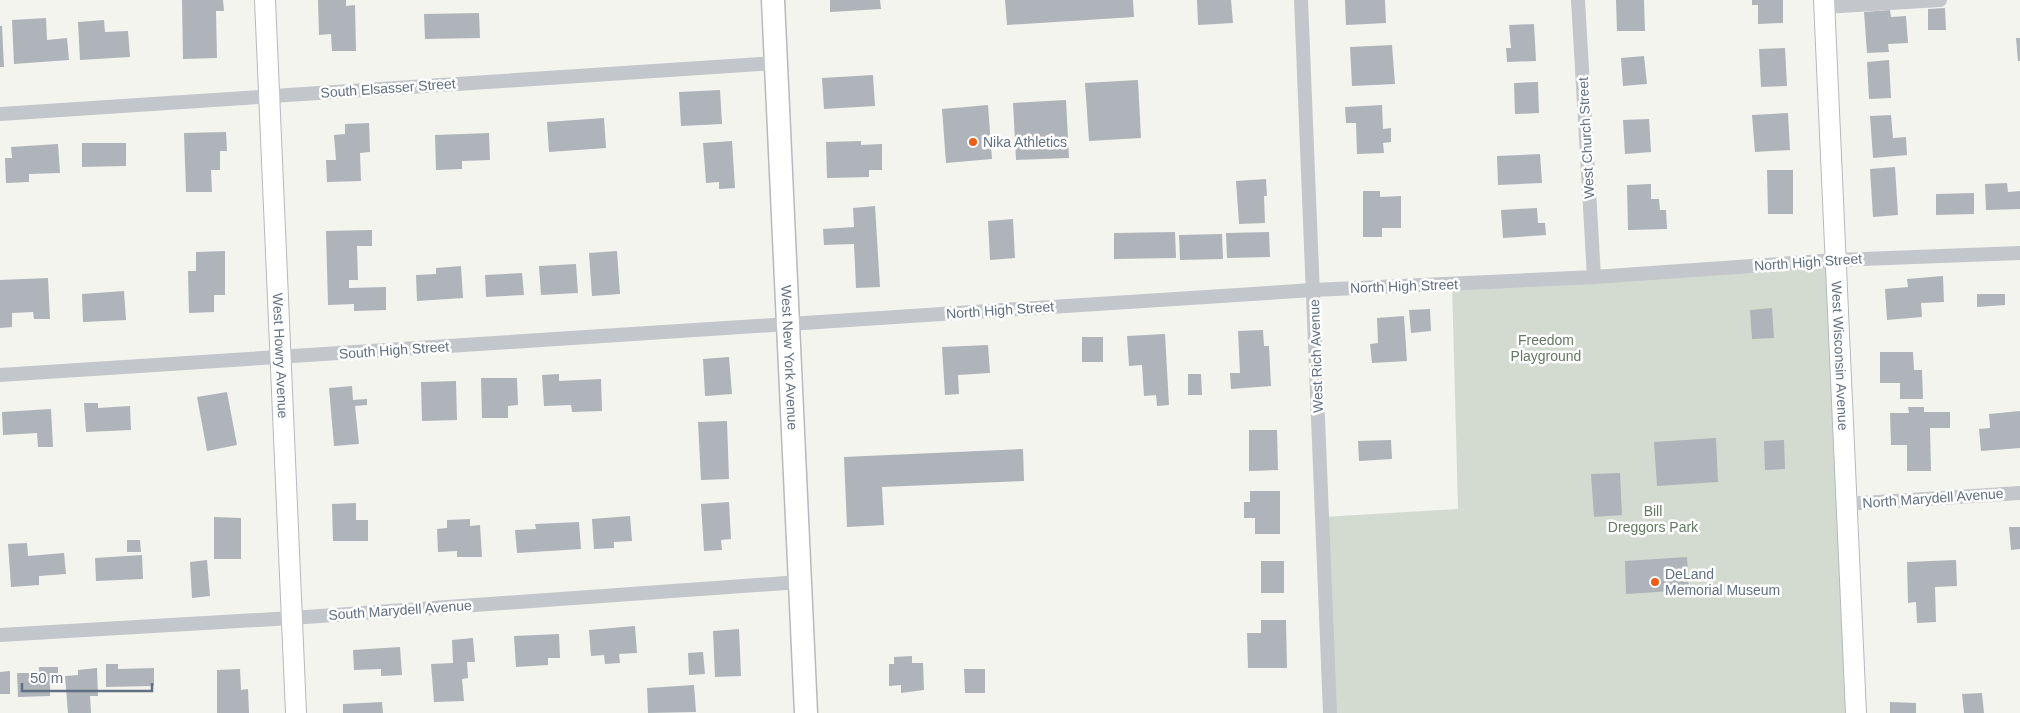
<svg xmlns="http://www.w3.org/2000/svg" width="2020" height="713" font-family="Helvetica,sans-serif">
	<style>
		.green { fill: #d3dbd0 }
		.building { fill: #aeb4ba }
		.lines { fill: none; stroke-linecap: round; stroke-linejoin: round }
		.secondary-casing { stroke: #b5b9be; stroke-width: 22 }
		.primary-casing { stroke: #b6b9bd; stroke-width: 25 }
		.street { stroke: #c3c6ca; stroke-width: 14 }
		.secondary { stroke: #fff; stroke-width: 20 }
		.primary { stroke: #fff; stroke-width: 22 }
		.poi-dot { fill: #ee5d15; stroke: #fff; stroke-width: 2 }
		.labels { text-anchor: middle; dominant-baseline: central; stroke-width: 5; stroke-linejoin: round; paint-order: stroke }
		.street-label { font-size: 14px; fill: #617082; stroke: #fff }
		.poi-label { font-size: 14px; fill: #617082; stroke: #fff; text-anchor: start }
		.park-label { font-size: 14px; fill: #637960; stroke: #fff }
	</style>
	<rect width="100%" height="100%" fill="#f4f4ef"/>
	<path class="green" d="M1836 260 1856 713H1330L1322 517 1458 509 1452 284Z"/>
	<path class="building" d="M182 0H223L224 11H216L217 58 183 59Z
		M318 0H346V6L355 5 356 51H332L331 34 319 35Z
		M830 0H880L881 9 830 12Z
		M1005 0H1133L1134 17 1007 25Z
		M1197 0H1231L1233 23 1198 25Z
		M1345 0H1385L1386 23 1346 25Z
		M1616 0H1644L1645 31H1617Z
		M1752 0H1783V23L1758 24V5H1752Z
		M1945 8 1946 30H1928V9Z
		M1890 10 1891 17 1906 16 1908 43 1888 44 1889 52 1867 53 1864 12Z
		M479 13 480 38 425 39 424 14Z
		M46 18 47 40 67 38 69 60 14 64 12 20Z
		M104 20 105 32 128 31 130 57 80 60 78 22Z
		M1534 24 1536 61 1507 62 1506 48H1511L1509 25Z
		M0 26H2L4 67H0Z
		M2016 38H2020V61H2018Z
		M1392 45 1395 84 1352 86 1350 47Z
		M1785 48 1787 86 1761 87 1759 49Z
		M1644 56 1647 84 1623 86 1621 58Z
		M1889 60 1891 98 1869 99 1867 62Z
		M873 75 875 106 824 109 822 78Z
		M1138 80 1141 138 1089 141 1085 83Z
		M1538 82 1539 113 1515 114 1514 83Z
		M720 90 722 124 681 126 679 92Z
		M1066 100 1069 158 1016 160 1013 103Z
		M988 105 992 159 946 163 942 109Z
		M1382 105 1383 129 1391 128V142L1383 143 1384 153 1357 154 1356 123H1346L1345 107Z
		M1788 113 1790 150 1755 152 1752 115Z
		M1891 115 1893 138 1906 137 1907 155 1873 158 1870 116Z
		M604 118 606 148 549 152 547 122Z
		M1649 119 1651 152 1625 154 1623 120Z
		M369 123 370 152 360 153 361 181 327 182 326 160H336L334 135 345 134V124Z
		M226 132 227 151H220V170H211L212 192H186L184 133Z
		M489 133 490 160 462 161V169L436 170 435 135Z
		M732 141 735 188 719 189V182L706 183 703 143Z
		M861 141V145L882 144V170H869V177L827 178 826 142Z
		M82 143H126V166L82 167Z
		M58 144 60 173 29 174V182L6 183 5 158H12L11 147Z
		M1540 154 1542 183 1498 185 1497 156Z
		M1895 167 1898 215 1873 217 1870 169Z
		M1767 170H1793V214H1768Z
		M1266 179 1267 196H1264L1265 223 1239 224 1236 181Z
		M2007 183 2008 192 2020 191V209L1986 210 1985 184Z
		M1651 184V199H1659L1660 210H1666L1667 229 1628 230 1627 185Z
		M1363 191H1380V197L1401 196V228H1382V237H1363Z
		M1974 193V214L1936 215V194Z
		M875 206 880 287 856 288 854 244 824 245 823 229 854 227 853 208Z
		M1537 208 1538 223H1545L1546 235 1503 238 1501 210Z
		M1013 219 1015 258 990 260 988 221Z
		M372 230V246H357L358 280H349V288L386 287V310L354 311V304L328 305 326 231Z
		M1175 232 1176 258 1114 259V233Z
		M1269 232 1270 257 1227 258 1226 233Z
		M1222 234 1223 259 1180 260 1179 235Z
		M225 251V295H214V312L189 313 188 271H196V252Z
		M617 251 620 294 592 296 589 253Z
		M576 264 578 293 541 295 539 266Z
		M461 266 463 298 417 301 416 275 436 274V268Z
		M522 273 524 295 486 297 485 275Z
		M1943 276 1944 302 1921 303 1922 317 1887 320 1885 289 1908 287 1907 279Z
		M48 278 50 319H34L33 312 12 313V327L0 328V280Z
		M124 291 126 320 83 322 82 294Z
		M1977 294H2005V305L1977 307Z
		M1772 308 1774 338 1752 339 1750 310Z
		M1430 309 1431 331 1411 333 1409 310Z
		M1404 316 1407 361 1372 363 1370 344 1378 343 1377 318Z
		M1263 330 1264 346H1269L1271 386 1231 389 1230 373H1240L1238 331Z
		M1165 334 1169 405 1157 406 1156 395 1144 396 1142 365 1129 366 1127 336Z
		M1082 337H1103V362H1082Z
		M988 345 990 373 958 375 959 394 945 395 942 347Z
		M1880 352H1913L1914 370H1922L1923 399H1900V383H1880Z
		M729 357 732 394 705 396 703 359Z
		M559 374V381L601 379 602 411 572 412 571 405 544 406 542 375Z
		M1188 374H1201L1202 395H1188Z
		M481 378H517L518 405 508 406V418H482Z
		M456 381 457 420 422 421 421 382Z
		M352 386 353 400 367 399V405L355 406 359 444 334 446 329 388Z
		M227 392 237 445 207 451 197 397Z
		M84 403H98V408L130 406 131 430 86 432Z
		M1908 407H1924V412H1950V428H1930L1931 471H1907V445H1891L1890 413H1909Z
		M51 409 53 447H38L37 433 3 435 2 412Z
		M2020 411V448L1981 451 1979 429 1990 428 1989 414Z
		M727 421 729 479 701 480 698 422Z
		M1249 430H1277L1278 470 1249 471Z
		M1716 438 1718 482 1657 486 1654 442Z
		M1391 440 1392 459 1359 461 1358 441Z
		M1784 440 1785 469 1765 470 1764 441Z
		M1023 449 1024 481 882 487 884 525 847 527 844 457Z
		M1620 473 1622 515 1594 517 1591 474Z
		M1250 491H1280V534H1255V518H1244V502H1250Z
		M729 502 731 539 721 540 722 550 704 551 701 504Z
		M356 503V520H368V541H333L332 504Z
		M630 516 632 541 614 542V548L594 549 592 519Z
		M214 517 241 518V559H214Z
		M470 519V526L480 525 482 557H457V551L438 552 437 529 447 528V520Z
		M579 522 581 549 517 553 515 530 536 529 535 524Z
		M2009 527H2020V549L2011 550Z
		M127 540H140L141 552H127Z
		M27 543 28 556 64 553 66 574 39 576V585L11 587 8 544Z
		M142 555 143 579 96 581 95 558Z
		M1687 557 1689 590 1626 594 1625 561Z
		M207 560 210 596 192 598 190 562Z
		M1956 560 1957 586 1935 587 1936 622 1917 623 1916 602 1908 603 1907 562Z
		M1261 561H1284V593H1261Z
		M1261 620H1286L1287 668H1248L1247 633H1261Z
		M635 626 637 653 619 654 620 663 605 664 604 655 591 656 589 630Z
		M739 629 741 676 715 677 713 631Z
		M559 634 560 658H548V665L516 667 514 636Z
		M473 638 475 662H467L468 678 462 679 464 701 434 702 431 664 453 663 452 640Z
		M400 647 402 675 381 676V669L354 670 353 650Z
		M703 652 705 674 689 675 688 653Z
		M912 656V663H923L924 690 901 693V685L889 686V664H894V657Z
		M106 664H118V669L154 668V686L106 687Z
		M39 667H58V685H50V696L18 697 17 673H39Z
		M97 668 98 696H90L91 713H68L65 676 78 675V670Z
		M240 669 241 690 248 689 249 713H217V670Z
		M964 669H985V693H965Z
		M10 671V694H0V672Z
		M694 685 696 712 648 713 647 688Z
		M1982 693 1984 713H1964L1962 694Z
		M382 702 383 713H343V704Z
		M1890 702 1916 703V713H1890Z"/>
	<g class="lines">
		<g class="secondary-casing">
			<g id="secondary">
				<path id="s1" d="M265 0 296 713"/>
				<path id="s2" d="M1824 0 1856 713"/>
			</g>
		</g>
		<g class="primary-casing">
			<g id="primary">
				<path id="s3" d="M773 0 806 713"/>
			</g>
		</g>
		<path class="street" d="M1301 0 1330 713
			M1578 0 1594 277
			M1824 7 1940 0
			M0 114 776 63
			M0 375 1313 290 1594 277 1836 260 2020 253
			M1846 504 2020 493
			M0 635 292 618 800 582"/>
		<use href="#secondary" class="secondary"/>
		<use href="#primary" class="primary"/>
	</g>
	<g class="poi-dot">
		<circle cx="973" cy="142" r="5"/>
		<circle cx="1655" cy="582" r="5"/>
	</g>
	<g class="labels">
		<g class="street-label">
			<text transform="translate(388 88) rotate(-4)">South Elsasser Street</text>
			<text transform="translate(1586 138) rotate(-93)">West Church Street</text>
			<text transform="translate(1808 262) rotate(-4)">North High Street</text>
			<text transform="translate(1404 286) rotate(-2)">North High Street</text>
			<text transform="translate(1000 310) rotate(-4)">North High Street</text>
			<text transform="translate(394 350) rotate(-4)">South High Street</text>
			<text stroke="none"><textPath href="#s3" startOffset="358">West New York Avenue</textPath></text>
			<text transform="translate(1316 356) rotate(-92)">West Rich Avenue</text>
			<text stroke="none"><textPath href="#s2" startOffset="356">West Wisconsin Avenue</textPath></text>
			<text stroke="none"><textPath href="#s1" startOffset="356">West Howry Avenue</textPath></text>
			<text transform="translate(1933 498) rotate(-4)">North Marydell Avenue</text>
			<text transform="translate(400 610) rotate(-4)">South Marydell Avenue</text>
		</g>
		<g class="poi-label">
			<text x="983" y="142">Nika Athletics</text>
			<text x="1665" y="574">DeLand<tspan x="1665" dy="16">Memorial Museum</tspan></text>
		</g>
		<g class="park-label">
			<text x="1546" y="340">Freedom<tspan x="1546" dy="16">Playground</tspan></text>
			<text x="1653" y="511">Bill<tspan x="1653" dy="16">Dreggors Park</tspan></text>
		</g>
	</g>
	<path d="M22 683v8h130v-8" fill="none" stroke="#617082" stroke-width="2.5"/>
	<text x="30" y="683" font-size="15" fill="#617082" stroke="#ffffff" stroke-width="4" paint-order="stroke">50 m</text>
</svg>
